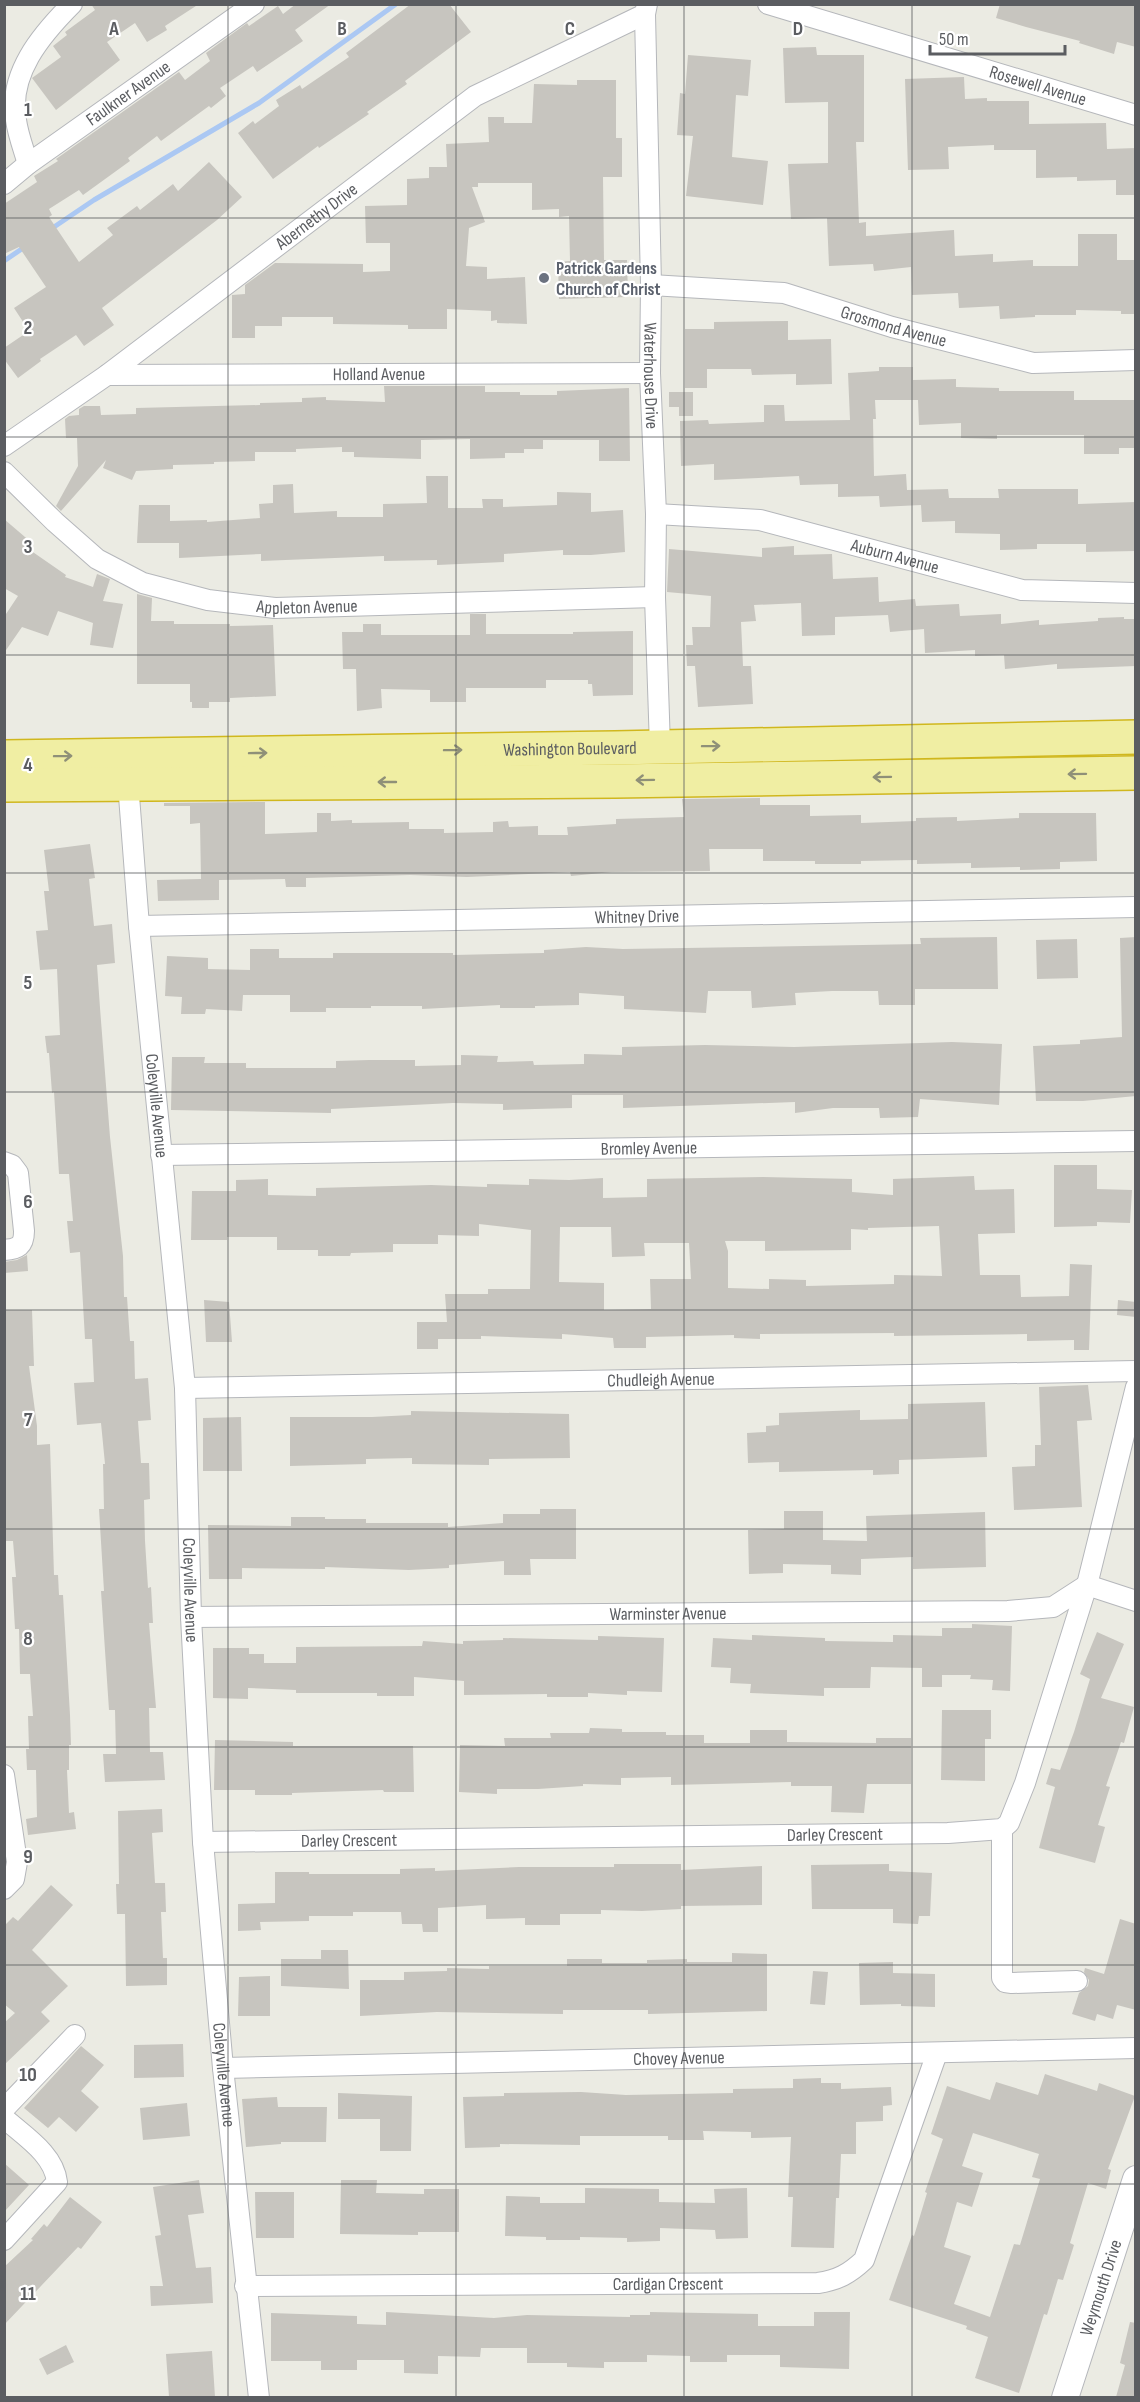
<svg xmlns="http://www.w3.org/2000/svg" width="1140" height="2402" font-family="'Sofia Sans Condensed',sans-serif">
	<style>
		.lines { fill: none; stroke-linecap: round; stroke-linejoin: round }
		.stream { stroke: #abc8f3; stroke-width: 5 }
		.building { fill: #c7c5bf; fill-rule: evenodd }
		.minor-casing { stroke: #b5b7bb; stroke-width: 22 }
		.tertiary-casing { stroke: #b5b7bb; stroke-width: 28 }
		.trunk-casing { stroke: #d0b71e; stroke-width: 36 }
		.minor { stroke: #fff; stroke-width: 20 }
		.tertiary { stroke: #fff; stroke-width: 26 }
		.trunk { stroke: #f0eea3; stroke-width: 33 }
		.oneway { stroke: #8f9078 }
		.grid { fill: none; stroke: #5b5d61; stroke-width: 1.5; stroke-opacity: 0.55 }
		.worship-dot { fill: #6b7280; stroke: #fff; stroke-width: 2 }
		.labels { text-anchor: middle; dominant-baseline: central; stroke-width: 4.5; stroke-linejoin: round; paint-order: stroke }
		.street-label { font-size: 18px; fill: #5b5d61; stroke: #fff }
		.worship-label { font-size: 18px; font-weight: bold; fill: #5b616d; stroke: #fff; text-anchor: start }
		.grid-label { font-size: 20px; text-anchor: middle; font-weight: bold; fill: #5b5d61; stroke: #fff; stroke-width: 4.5; stroke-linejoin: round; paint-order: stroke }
	</style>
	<rect width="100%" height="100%" fill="#ebebe3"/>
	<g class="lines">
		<path class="stream" d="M51 229 94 200 259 103 396 4
			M4 261 26 246"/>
	</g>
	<path class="building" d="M91 4H199L165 26 167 30 147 42 135 23 107 42 120 60 56 110 32 78 61 57 53 46 67 35 65 32 95 10Z
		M296 4H331L295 30 303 41 257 72 253 66 220 88 226 96 211 108 209 106 161 141 157 136 128 158 130 161 83 195 79 190 49 209 52 215 49 217 79 262 113 235 107 228 137 206 140 210 173 184 178 191 209 162 242 197 217 220 102 308 114 325 84 346 76 335 40 359 41 361 18 378 4 359V348L29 331 14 308 46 287 19 247 4 254V204L37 182 34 176 58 161 56 159 179 72 185 80 210 61 206 53 247 23 249 26 278 6 283 14Z
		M411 4H449L471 32 405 81 407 84 367 112 369 114 319 148 318 146 273 179 238 133 253 121 255 124 279 106 276 100 300 85 302 89 349 57 346 53Z
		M1000 4H1136V47L1117 42 1114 54 1079 43 1080 41 1026 27 996 18Z
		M816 47 817 55H864V142H856L859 223 866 222V236L954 230 955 256 993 254V262L1033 260V266H1078V234H1117V260H1136V314H1121V311L1076 310V315H1035V317L1000 319 999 306 959 308 958 293 912 295 911 267 874 271 873 264 829 266 827 218 791 219 788 164 828 163V102L785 103 783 48Z
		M688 55 751 60 748 96 736 95 732 157 768 161 763 205 686 196 693 136 677 135 680 93 685 94Z
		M964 77 965 99 987 98V101H1029V124L1106 123 1107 149 1136 148V195H1116V180L1077 181V177L1036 178V150H994V145L948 147 949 169 908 170 905 79Z
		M577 80H616V138H622V177H603L604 260H627L628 297 559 299 558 262 570 261 569 216 559 217V209L532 210V183H478V187H472L485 222 469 228 466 266 487 267V279L525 277 527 324 497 323V320L491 321V311L447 309V329H408V325L333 324V317H282V326H255V338H232V295L245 294V285L275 263 363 264V272L390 271V243H366L365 206 407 205V179L429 178V167H447L446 144 489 142 488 117H504V123H532L534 84 577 85Z
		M788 321V340L831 339 832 384 796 385V374L752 375 751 369H707V388H685V329H714V322Z
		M879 367H913V380L956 379V387L999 388V391H1074V400H1136V448H1119V454H1084V435H997V439L961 438V423L919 425 918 400H875L876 419H873L874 476 906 474 907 490 948 489 949 498H999L998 489H1078V504L1136 502V551L1086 552V544H1037V549L1000 550V534L955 533V521L922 522 921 505 880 507 879 496 838 497V484L800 485 799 476 714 480V464L681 466 680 421 708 420 709 424 764 422V405H784L785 421 850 420 848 373 879 371Z
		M384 386H485V392H520V395H557V391L629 388 630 461H599V440H543V449H524V453H505V458L470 459V439L421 440V459L354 457V452H342V447L296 449V452H255V461L214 462V464L173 465V469L136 471 132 480 103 468 106 460 61 511 56 506 78 466 77 438H66L65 419 69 416 79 415V409L84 406H100L101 415 136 414V408L260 405V403L302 402V398L326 397V400L385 402Z
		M669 392H693V416H679V407H669Z
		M426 476H448V508H483L482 499H503V507L557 505V492L591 493V512L623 510 625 552 591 555H563V550L504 554V562L437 565V560L384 561V556L261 561V554L179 558V543H137L139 505H170V521L207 520V522L260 518 259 504 273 503V485L293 484 294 513 337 511V517H383V504L427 503Z
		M4 519 32 543 27 548 66 575 65 577 93 587 97 574 110 579 103 601 123 604 113 648 90 645 93 623 58 611 48 636 22 627 4 653V617L18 596 4 588Z
		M794 546V555L832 554 833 579 878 577 879 602 915 599 916 606 959 604 960 616 1001 614V624L1039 620V625L1098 621V618L1124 617V619H1136V666L1057 669V664L1005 669 1004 655 975 656V650L925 653 924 629 890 632 888 615 835 617V635L802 636 801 603 754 605 756 621 741 622 743 666H751L753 704 698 707 695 666H687L686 645H693L692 627H710L711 596 667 592 669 549 762 557V548Z
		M137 594 152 598 151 621H174V624H230V626L273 625 276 696 230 698V702H209V708H192V702H190V684H137Z
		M470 614H486V634H573V632L633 631V695L593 696 592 684H588V680H546V688H466V702H430V690L381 689 382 708 357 711 356 669H343L342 632H363V624H381V635H470Z
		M760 798V805H810V816L861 815V823L916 821V818L957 817V821L1019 818V813H1096L1097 861 1060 862V869L1020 870V867L971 868V863L917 864V860L861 861V864H815V861H763V849H709L710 871 612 872 571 876 570 872 467 877 410 875 306 878V887H286L285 879 219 880V900L158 901 157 880 201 879 200 823 190 824V806H164V803L265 802V834L317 832V813H331V821L352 820V823L409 822V829H444V833L493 832V822L508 821 509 827 538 826V835H568L567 827 616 824V819L684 817 682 799Z
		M90 844 95 878 89 879 94 926 112 924 115 963 97 965 100 1008 110 1137 123 1256 124 1297H127L130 1341H134L135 1379 148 1378 151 1420 138 1421 141 1463H149L150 1499 144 1500 145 1541 148 1588 151 1587 153 1623H149L156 1708H149L150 1752H163L165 1780 105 1782 103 1754H116L115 1710H109L101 1591H104L99 1509H104L103 1464H105L101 1423 77 1425 74 1383 94 1382 92 1339H85L80 1252 70 1253 67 1221H73L69 1174H59L54 1092 52 1093 49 1053H47L45 1036 60 1035 57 969 40 970 36 931 48 930 44 891H49L44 850Z
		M997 937 998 989H915V1005H879L878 991H832L795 993 796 1005 752 1008 751 991H708L706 1013 624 1009V996L579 993V1005L535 1006V1008H500V1005L422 1009V1006H371V1008H326V1012H290V995H243L242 1011 206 1009 205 1014H181L182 997 165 996 167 956 208 958V969L250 970V949H279V958H333V953H453V955L544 953V950L586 947 623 949 921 944 920 938Z
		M1136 937V1096L1083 1101H1036L1033 1046 1080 1044V1040L1122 1037 1120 938Z
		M1077 939 1078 978 1037 979 1036 940Z
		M952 1042 1002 1044 999 1105 920 1099 918 1117 880 1118 879 1108H833L795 1113V1102L623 1108V1095H572V1108L503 1110V1104L453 1103 331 1109V1113L171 1110 172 1057H205L204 1063H246V1068H336V1061L369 1060H415V1066L461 1065V1055L498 1056 497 1062 533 1061 534 1065 584 1064V1054L622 1055V1047L705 1045 794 1047Z
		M1054 1165H1097V1189L1132 1190 1130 1223 1097 1222V1226L1054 1227Z
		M974 1176 975 1190 1014 1189 1015 1233 978 1234 980 1275H1020L1021 1297 1069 1296 1070 1264 1092 1265 1089 1350H1074V1340L1027 1341V1334L894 1336V1333L760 1334V1339L734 1338V1335L646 1337V1348H614L613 1338 562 1334V1339L481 1336V1339H438V1349H417V1322H447L445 1294H488V1289H530L531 1230 479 1224V1236L438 1235V1244H393V1252L351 1253 350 1256H318V1250H277V1237H227V1240H191L192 1191H236V1180L268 1179V1195L316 1196V1188L431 1185 487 1187V1184L529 1185V1179L569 1180 603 1178V1198L647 1197V1179L763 1177 852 1179V1192L893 1195V1179ZM939 1226 942 1276 894 1275V1284L806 1286V1280L769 1279V1289L728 1288V1251L725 1241H765V1251L851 1250V1229L868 1230V1228ZM560 1227H611L612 1257 645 1256 644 1243H689L691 1279H650L651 1309 604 1310V1283L559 1282Z
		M27 1255 28 1271 4 1273V1262L17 1260Z
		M204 1300 229 1302 232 1342H206Z
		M1118 1300 1136 1302V1317L1117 1315Z
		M4 1310H32L34 1366H29L37 1426V1445L50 1444 54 1575H58L59 1595H63L70 1715 71 1745H69V1770H67L69 1813 74 1812 76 1829 28 1835 26 1819 37 1817 36 1770H27L26 1749H29L28 1716H33L30 1674H20L19 1629H15L13 1595 12 1577H16L13 1541H4Z
		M1088 1385 1092 1420 1077 1421 1082 1507 1014 1510 1012 1467 1035 1466V1445H1041L1039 1387Z
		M985 1402 987 1457 899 1460V1474L873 1475V1470L779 1472V1462L748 1463 747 1433 766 1432V1426L779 1425V1413L860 1410V1420L908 1419V1404Z
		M411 1411 569 1414 570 1458 489 1459V1465L412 1464V1458L366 1459V1464L290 1466V1417H372L411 1415Z
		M241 1417 242 1471H203V1418Z
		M540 1509H576V1559H530L531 1575H504V1561L449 1565V1568L409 1570 325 1567V1569L242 1568V1579H209L208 1525 291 1526V1517H325V1519H366V1523H448V1527L503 1523V1514H540Z
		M784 1511H823V1540L867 1541 866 1516 985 1512 986 1567 913 1569V1557L861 1559V1575L831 1574V1565L783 1564V1573L749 1574 748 1530 784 1529Z
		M972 1624 1012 1626 1010 1691 992 1690 993 1680 970 1679 971 1675H942V1687H922V1668L871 1667 870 1688H824V1696L750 1693 751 1684 730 1683 731 1668 711 1667 713 1638 752 1640V1635L825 1638V1641L893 1642V1635L942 1636V1628H972Z
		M1097 1632 1124 1644 1101 1698 1134 1707 1124 1743 1121 1742 1106 1786 1110 1787 1098 1825 1105 1827 1095 1863 1039 1848 1055 1787 1046 1784 1051 1768 1060 1770 1074 1732 1090 1679 1080 1674Z
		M598 1636 664 1638 662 1692 627 1691V1695L588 1693V1697H547V1694L464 1695V1681L414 1677V1696H377V1693H296V1690L248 1688V1699L213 1698V1648H249V1654H264V1663H296V1647L422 1646 423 1641 463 1644V1641L503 1640V1638L598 1640Z
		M942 1710H991V1739H985V1781L941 1780Z
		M590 1728 622 1729V1732H666V1735H704V1743H750V1730H787V1742L876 1743V1738H911V1784H867L864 1813 831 1812 832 1786H791V1782L671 1785V1777L621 1778V1785L583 1784V1786L538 1789H497V1794L459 1792 460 1745 505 1746 504 1738H551L550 1733H589Z
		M215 1740 293 1742V1746H413L414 1792H384L383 1790 292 1793V1795H255V1790H214Z
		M162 1809 163 1832 152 1833 155 1883H165L166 1912H161L163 1958H167V1985L126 1986 125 1914H117L116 1884H119L118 1811Z
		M614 1864H681V1870L762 1866V1905L681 1906V1909L642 1911 601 1910V1914H560V1925H525V1918L486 1919V1905L438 1908V1932H423L422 1924H402L401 1912H353V1916H309V1921L260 1922 261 1930 238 1931V1904L275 1903V1872H309V1874H400V1869L435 1868V1871L519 1867H614Z
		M889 1864V1871L932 1873 930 1916H919L918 1924 893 1923V1909H812L811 1865Z
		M51 1885 73 1905 32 1950 68 1986 41 2012 50 2021 4 2065V2023L15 2013 4 2004V1926L13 1917 18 1921Z
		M1120 1919 1136 1924V2010L1117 2005 1113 2019 1097 2014 1095 2021 1072 2014 1079 1993 1088 1986 1089 1980 1084 1972 1085 1968 1104 1974Z
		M321 1950H348L349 1989 281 1986V1959H321Z
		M732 1953 767 1954V2011L648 2014V2010H563V2014L437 2012 360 2016V1980H404V1972L447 1971V1968L489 1969V1966H567V1959H602V1963H647V1960L687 1959V1962H732Z
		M893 1962V1973L935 1974V2007L901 2006V2004L860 2005 859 1963Z
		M813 1971 828 1972 825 2005 810 2004Z
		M270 1976V2016H238L239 1977Z
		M183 2044 184 2077 134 2078V2045Z
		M81 2046 104 2065 81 2091 99 2107 76 2132 59 2117 48 2128 24 2108Z
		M1045 2074 1097 2091 1099 2083 1135 2096 1108 2169 1111 2170 1106 2189 1088 2183 1070 2243 1074 2245 1063 2280 1058 2279 1047 2315 1044 2314 1019 2393 975 2378 988 2337 966 2329 967 2326 889 2300 912 2235 914 2236 927 2193 925 2192 943 2139 931 2134 947 2086 990 2100 996 2082 1038 2095ZM973 2133 1039 2154 1032 2177 1040 2179 1020 2245 1014 2244 990 2317 954 2304 971 2256 944 2247 957 2202 972 2207 983 2173 962 2166Z
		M821 2078V2083H841V2089L891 2087 892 2105 883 2106V2121L856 2122V2154H841L839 2198H836L834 2248 791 2247 793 2197H788L791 2137 751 2138V2132L703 2131 704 2140H668V2136H580V2145L500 2144V2147L465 2148 463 2097 504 2096V2093L581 2092 626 2095 733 2093V2089L793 2088V2079Z
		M338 2093 412 2096 411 2151H380V2119H338Z
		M277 2097 278 2107H327L326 2142H281V2144L246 2147 242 2099Z
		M187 2103 190 2136 143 2140 140 2108Z
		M4 2163 29 2185 4 2212Z
		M199 2180 204 2213 188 2215 196 2268 211 2267 213 2303 151 2306 150 2286H163L155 2236 161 2235 153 2187Z
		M341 2180H377L376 2193 424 2194V2189H459V2232H418V2235L340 2234Z
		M585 2188 659 2189V2202L715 2203 714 2189 747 2188 748 2238 716 2239 715 2230 660 2228V2241L627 2242V2238L580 2237V2240H546V2237L505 2236 506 2196 540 2197V2203H585Z
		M255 2192H294V2238H256Z
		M70 2197 102 2222 81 2249 78 2247 4 2325V2267L33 2240 31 2239 44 2224 47 2227Z
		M386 2312 494 2318 527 2315 630 2317V2315H650V2312L758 2314V2326H814V2312H850L849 2369 780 2367V2355H727V2362H690V2356L647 2355V2362H604V2368L567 2367V2363H527V2348H481L480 2357 438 2356V2374L404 2373V2360H357V2370H321V2361H271V2313L357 2316V2324L386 2325Z
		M1130 2322 1136 2323V2397H1116L1125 2365 1120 2363Z
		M66 2345 74 2362 47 2375 39 2359Z
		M212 2351 215 2397H169L166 2354Z"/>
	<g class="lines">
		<g class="minor-casing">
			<g id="minor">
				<path id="s1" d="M647 4 645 14 651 285 650 373 656 514 655 597 660 747"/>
				<path id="s2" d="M768 4 1136 115"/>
				<path d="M28 164C24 150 18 135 16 120 8 74 41 35 72 4"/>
				<path id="s3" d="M4 184 28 164 254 4"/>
				<path id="s4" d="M651 285 784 293 892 327 1033 363 1136 360"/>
				<path id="s5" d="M107 375 650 373"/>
				<path id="s6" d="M4 446 107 375 475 96 645 14"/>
				<path id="s7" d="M4 472 55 522 97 559 143 583 208 600 275 608 655 597"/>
				<path id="s8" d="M656 514 760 520 1022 590 1136 593"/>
				<path id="s9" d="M128 783 139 926 185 1388 191 1617 203 1842 223 2068 259 2398"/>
				<path id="s10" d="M139 926 1136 907"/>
				<path id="s11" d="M161 1155 1136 1141"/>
				<path d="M4 1162 12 1165 18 1173 24 1231C24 1246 18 1249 4 1250"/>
				<path id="s12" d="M185 1388 1136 1371"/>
				<path id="s13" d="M191 1617 1008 1611 1053 1607 1087 1585 1136 1601"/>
				<path d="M4 1775 17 1862 14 1879 4 1889"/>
				<path d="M1002 1829V1978L1005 1982 1012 1983 1077 1981"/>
				<path id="s14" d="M203 1842 948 1833 1002 1829 1009 1823 1025 1783 1087 1585 1136 1387"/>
				<path id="s15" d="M223 2068 1136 2048"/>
				<path d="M4 2109 75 2035"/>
				<path d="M4 2118C24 2136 54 2154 57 2182L4 2240"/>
				<path id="s16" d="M245 2286 818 2283C838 2280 849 2274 864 2260L937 2053"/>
			</g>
		</g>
		<g class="tertiary-casing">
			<g id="tertiary">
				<path id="s17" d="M1065 2398 1136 2179"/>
			</g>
		</g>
		<g class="trunk-casing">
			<g id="trunk">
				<path id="s18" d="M4 757 615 748 1136 737"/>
				<path d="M4 785 615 781 1136 773"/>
			</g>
		</g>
		<use href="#minor" class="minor"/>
		<use href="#tertiary" class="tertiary"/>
		<use href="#trunk" class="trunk"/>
	</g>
	<defs><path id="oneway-shaft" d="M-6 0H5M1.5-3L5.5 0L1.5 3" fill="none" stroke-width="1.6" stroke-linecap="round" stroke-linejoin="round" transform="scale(1.5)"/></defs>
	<g class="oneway">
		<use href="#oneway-shaft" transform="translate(711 746) rotate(-1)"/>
		<use href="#oneway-shaft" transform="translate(453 750) rotate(-1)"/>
		<use href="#oneway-shaft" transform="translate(258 753) rotate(-1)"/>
		<use href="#oneway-shaft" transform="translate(63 756) rotate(-1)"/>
		<use href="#oneway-shaft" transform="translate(1077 774) rotate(179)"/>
		<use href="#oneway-shaft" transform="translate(882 777) rotate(179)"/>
		<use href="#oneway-shaft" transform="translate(645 780) rotate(179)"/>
		<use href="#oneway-shaft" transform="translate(387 782) rotate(180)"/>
	</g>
	<path class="grid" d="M228 4V2398M456 4V2398M684 4V2398M912 4V2398M4 218H1136M4 437H1136M4 655H1136M4 873H1136M4 1092H1136M4 1310H1136M4 1529H1136M4 1747H1136M4 1965H1136M4 2184H1136"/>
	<circle class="worship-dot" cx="544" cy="278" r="6"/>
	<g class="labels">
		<g class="street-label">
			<text stroke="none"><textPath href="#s2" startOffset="282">Rosewell Avenue</textPath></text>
			<text stroke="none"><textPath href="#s3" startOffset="154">Faulkner Avenue</textPath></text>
			<text stroke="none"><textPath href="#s6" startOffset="388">Abernethy Drive</textPath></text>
			<text stroke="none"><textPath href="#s4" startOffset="248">Grosmond Avenue</textPath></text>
			<text stroke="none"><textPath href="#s5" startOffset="272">Holland Avenue</textPath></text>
			<text stroke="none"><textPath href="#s1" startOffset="372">Waterhouse Drive</textPath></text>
			<text stroke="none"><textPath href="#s8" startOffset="244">Auburn Avenue</textPath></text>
			<text stroke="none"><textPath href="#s7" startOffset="346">Appleton Avenue</textPath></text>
			<text stroke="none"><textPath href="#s18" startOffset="566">Washington Boulevard</textPath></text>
			<text stroke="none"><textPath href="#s10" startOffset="498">Whitney Drive</textPath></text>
			<text stroke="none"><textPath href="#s9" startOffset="324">Coleyville Avenue</textPath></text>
			<text stroke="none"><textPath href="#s11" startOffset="488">Bromley Avenue</textPath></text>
			<text stroke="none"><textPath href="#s12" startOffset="476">Chudleigh Avenue</textPath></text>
			<text stroke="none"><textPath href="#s9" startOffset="810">Coleyville Avenue</textPath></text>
			<text stroke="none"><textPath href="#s13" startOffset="477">Warminster Avenue</textPath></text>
			<text stroke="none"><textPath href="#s14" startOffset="632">Darley Crescent</textPath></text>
			<text stroke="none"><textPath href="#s14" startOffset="146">Darley Crescent</textPath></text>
			<text stroke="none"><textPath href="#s15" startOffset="456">Chovey Avenue</textPath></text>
			<text stroke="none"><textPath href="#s9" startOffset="1296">Coleyville Avenue</textPath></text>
			<text stroke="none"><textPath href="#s16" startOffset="423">Cardigan Crescent</textPath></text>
			<text stroke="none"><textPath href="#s17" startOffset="116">Weymouth Drive</textPath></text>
		</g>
		<g class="worship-label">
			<text x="556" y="268">Patrick Gardens<tspan x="556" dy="21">Church of Christ</tspan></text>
		</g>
	</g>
	<g class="grid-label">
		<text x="114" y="35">A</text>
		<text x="342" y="35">B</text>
		<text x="570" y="35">C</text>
		<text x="798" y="35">D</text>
		<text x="28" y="116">1</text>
		<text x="28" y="334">2</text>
		<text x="28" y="553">3</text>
		<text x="28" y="771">4</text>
		<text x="28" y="989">5</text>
		<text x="28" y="1208">6</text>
		<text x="28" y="1426">7</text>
		<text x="28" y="1645">8</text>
		<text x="28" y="1863">9</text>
		<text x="28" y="2081">10</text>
		<text x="28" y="2300">11</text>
	</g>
	<rect width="1140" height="2402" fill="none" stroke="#5b5d61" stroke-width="12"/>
	<path d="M930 45v9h135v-9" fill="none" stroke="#5b5d61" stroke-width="3"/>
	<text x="939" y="45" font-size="18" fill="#5b5d61" stroke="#ffffff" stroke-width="4.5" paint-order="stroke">50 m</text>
</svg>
